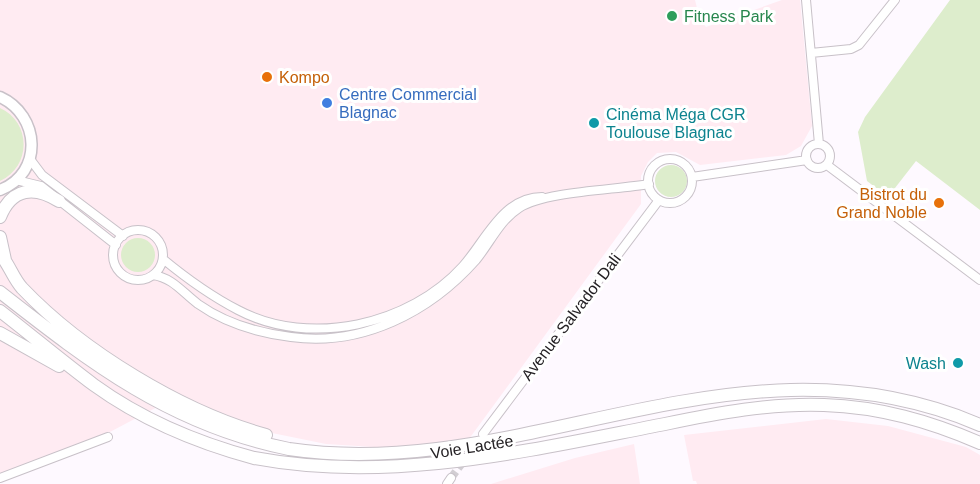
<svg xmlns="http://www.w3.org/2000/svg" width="980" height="484" font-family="Arial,sans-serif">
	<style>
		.commercial { fill: #ffebf2 }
		.green { fill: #ddedcc }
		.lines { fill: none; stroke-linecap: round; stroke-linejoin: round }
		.minor-tunnel { stroke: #d2ced3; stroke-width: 8; stroke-dasharray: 8 4; stroke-linecap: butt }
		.minor-casing { stroke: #c8c1c8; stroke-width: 10 }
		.secondary-casing { stroke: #c8c1c8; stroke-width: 13 }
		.trunk-casing { stroke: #c8c1c8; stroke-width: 14 }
		.minor { stroke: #fff; stroke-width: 8 }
		.secondary { stroke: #fff; stroke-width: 10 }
		.trunk { stroke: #fff; stroke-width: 12 }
		.leisure-dot { fill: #2e9e5b; stroke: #fff; stroke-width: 2 }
		.food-dot { fill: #e8710a; stroke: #fff; stroke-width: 2 }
		.shop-dot { fill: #3f7fe0; stroke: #fff; stroke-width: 2 }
		.culture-dot { fill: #0f9aa8; stroke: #fff; stroke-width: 2 }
		.labels { text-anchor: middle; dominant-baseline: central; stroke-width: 6; stroke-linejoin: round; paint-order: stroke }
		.leisure-label { font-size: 16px; fill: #27864d; stroke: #fff; text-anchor: start }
		.food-label { font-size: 16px; fill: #c56008; stroke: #fff; text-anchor: start }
		.shop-label { font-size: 16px; fill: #366cbe; stroke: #fff; text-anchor: start }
		.culture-label { font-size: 16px; fill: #0d838f; stroke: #fff; text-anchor: start }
		.street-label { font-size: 16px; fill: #242124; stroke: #fff }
	</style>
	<rect width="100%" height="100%" fill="#fef9ff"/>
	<path class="commercial" d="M0 0H695L700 20 706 27 782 0H800L812 126 801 146 786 155 700 165 676 152 657 153 648 162 641 176V204L466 443 390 448 326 444 272 433 226 417 180 395 108 433 0 474Z
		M826 419 888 426 966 447 980 455V484H697L696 481H693L684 435Z
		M634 444 640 484H491L575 458Z"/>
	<path class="green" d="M950 0H980V210L916 161 888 197 867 181 858 132 865 117Z
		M0 108C31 122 32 166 0 181Z
		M655 181a16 16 0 1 1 32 0a16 16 0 1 1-32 0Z
		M121 255a17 17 0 1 1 34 0a17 17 0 1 1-34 0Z"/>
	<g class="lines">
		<path class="minor-tunnel" d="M451 478 477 443"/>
		<g class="minor-casing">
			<path id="minor" d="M806 0 819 144
				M811 53 851 49 859 45 895 0
				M806 156a12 12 0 1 1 24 0a12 12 0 1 1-24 0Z
				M30 159 42 175 123 236
				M648 181a22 22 0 1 1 44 0a22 22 0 1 1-44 0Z
				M827 165 980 280
				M692 177 807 160
				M16 180 41 186 116 245
				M113 255a25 25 0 1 1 50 0a25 25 0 1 1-50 0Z
				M163 259C186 278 211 296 238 310 310 348 410 325 463 266 486 240 503 197 542 197
				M153 275C173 278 182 292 198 304 225 323 259 333 291 337 362 347 430 312 476 260 490 243 500 220 519 208 546 191 616 190 649 184
				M483 434 659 200
				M0 478 108 437
				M447 484 451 478"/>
		</g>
		<g class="secondary-casing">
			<path id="secondary" d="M0 97C40 115 44 173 0 190"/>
		</g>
		<g class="trunk-casing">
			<path id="trunk" d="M0 217C12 187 35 186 59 201
				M0 237 5 260
				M0 254C9 264 13 278 22 288 82 351 182 412 266 435
				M0 292C92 364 171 425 289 449 524 484 739 321 980 425
				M0 311C31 335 62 361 94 385 141 419 198 443 254 458 391 484 530 450 665 424 717 413 771 403 824 405 880 407 929 421 980 443
				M0 333 59 366"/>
		</g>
		<use href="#minor" class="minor"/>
		<use href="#secondary" class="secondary"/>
		<use href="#trunk" class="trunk"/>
	</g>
	<circle class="leisure-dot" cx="672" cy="16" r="6"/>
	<g class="food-dot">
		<circle cx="267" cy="77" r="6"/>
		<circle cx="939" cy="203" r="6"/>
	</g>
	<circle class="shop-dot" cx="327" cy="103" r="6"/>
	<g class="culture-dot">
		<circle cx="594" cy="123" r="6"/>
		<circle cx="958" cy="363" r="6"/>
	</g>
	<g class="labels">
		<g class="leisure-label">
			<text x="684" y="16">Fitness Park</text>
		</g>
		<g class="food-label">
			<text x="279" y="77">Kompo</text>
			<text x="927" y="194" text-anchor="end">Bistrot du<tspan x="927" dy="18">Grand Noble</tspan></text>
		</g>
		<g class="shop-label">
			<text x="339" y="94">Centre Commercial<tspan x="339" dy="18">Blagnac</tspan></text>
		</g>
		<g class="culture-label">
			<text x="606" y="114">Cinéma Méga CGR<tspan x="606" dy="18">Toulouse Blagnac</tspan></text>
			<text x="946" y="363" text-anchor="end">Wash</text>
		</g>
		<g class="street-label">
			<text transform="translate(571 317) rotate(-53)">Avenue Salvador Dali</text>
			<text transform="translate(472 447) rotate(-9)">Voie Lactée</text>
		</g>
	</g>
</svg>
